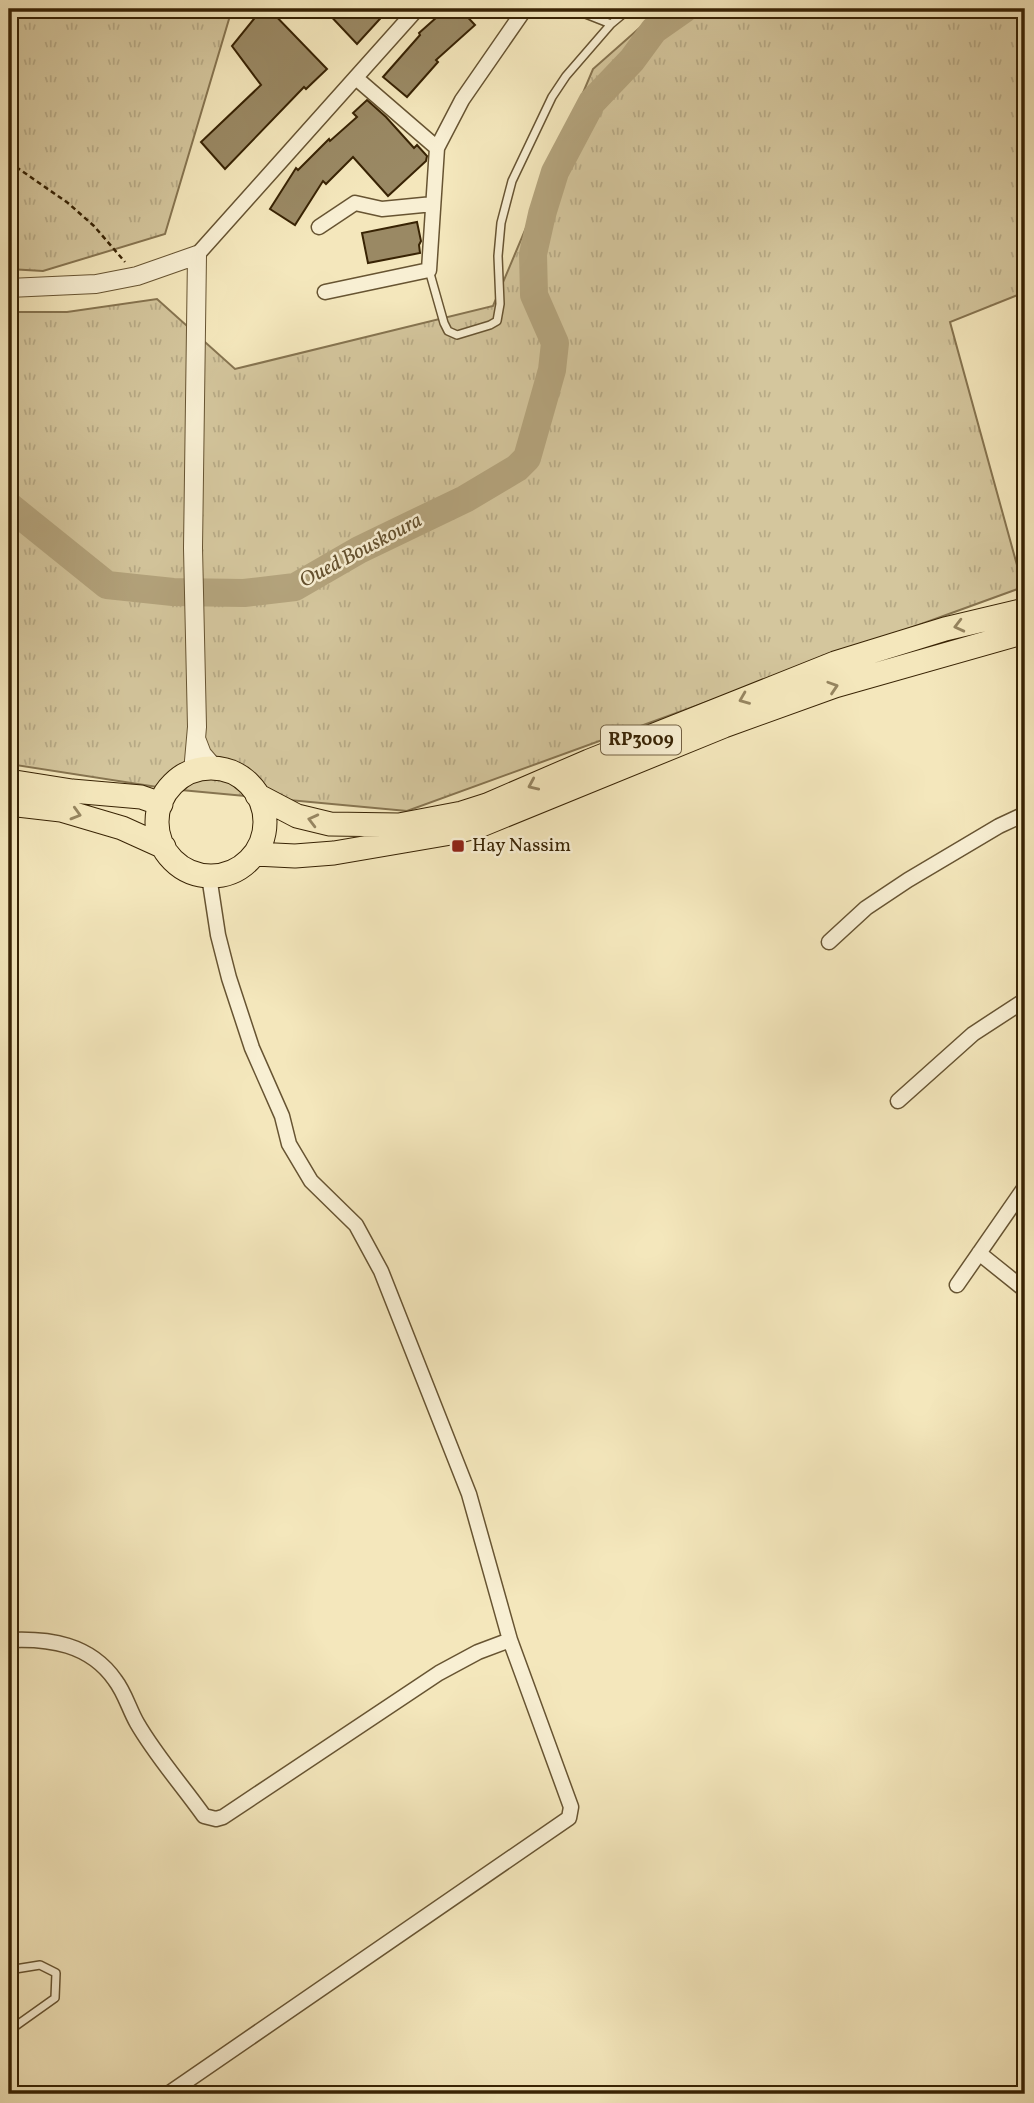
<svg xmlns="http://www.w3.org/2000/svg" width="1034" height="2103" font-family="Vollkorn,serif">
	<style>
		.grass { fill: url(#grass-tufts); stroke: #867450; stroke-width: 2 }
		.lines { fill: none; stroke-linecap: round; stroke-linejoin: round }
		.river { stroke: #b4a47d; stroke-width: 28 }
		.building { fill: #9a8964; stroke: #382304; stroke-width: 2 }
		.service-casing { stroke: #675432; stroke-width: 10 }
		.minor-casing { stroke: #675432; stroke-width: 17 }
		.tertiary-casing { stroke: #675432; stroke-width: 20 }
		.primary-casing { stroke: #382304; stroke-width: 25 }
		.path { stroke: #382304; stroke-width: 2.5; stroke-dasharray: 5 3.5; stroke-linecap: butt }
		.service { stroke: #f8efd3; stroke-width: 7 }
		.minor { stroke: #f8efd3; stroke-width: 14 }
		.tertiary { stroke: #f8efd3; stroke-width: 18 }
		.primary { stroke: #f4e7bc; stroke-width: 23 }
		.oneway { stroke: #968560 }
		.poi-dot { fill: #8f2418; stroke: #f8efd3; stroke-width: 2.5 }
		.labels { text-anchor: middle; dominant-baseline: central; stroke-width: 5; stroke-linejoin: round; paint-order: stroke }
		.shield { fill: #f8efd3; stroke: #726042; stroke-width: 2 }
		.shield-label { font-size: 18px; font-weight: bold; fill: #382304 }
		.poi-label { font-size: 19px; fill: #382304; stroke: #f8efd3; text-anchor: start }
		.water-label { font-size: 21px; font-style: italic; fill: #63502e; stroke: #f8efd3 }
	</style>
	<defs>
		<pattern id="grass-tufts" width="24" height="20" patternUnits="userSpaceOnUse" patternTransform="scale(1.75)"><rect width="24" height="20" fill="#d4c69d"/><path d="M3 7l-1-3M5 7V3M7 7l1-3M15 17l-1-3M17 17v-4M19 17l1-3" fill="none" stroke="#b7aa86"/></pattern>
	</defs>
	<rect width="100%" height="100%" fill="#f4e7bc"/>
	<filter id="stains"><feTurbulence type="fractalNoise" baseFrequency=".00286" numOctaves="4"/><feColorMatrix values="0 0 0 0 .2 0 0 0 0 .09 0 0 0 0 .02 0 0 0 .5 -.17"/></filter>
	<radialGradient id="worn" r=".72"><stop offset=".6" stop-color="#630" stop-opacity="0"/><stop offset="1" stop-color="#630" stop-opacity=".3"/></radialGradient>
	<path class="grass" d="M9 9H232L165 234 43 271 9 269Z
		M661 9H1025V292L950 322 1023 587 407 811 170 789 9 764V312H67L157 299 235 369 493 306 593 69Z"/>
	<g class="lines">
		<path class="river" d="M9 506 107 585 173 592 244 593 295 587 359 550 465 499 517 468 527 458 552 370 555 343 534 295 533 254 542 214 555 172 592 102 632 60 654 30 684 9"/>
	</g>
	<path class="building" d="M262 9H269L327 69 306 89 304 87 225 169 201 142 261 85 232 46Z
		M324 9H389L357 44Z
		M446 9H460L475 25 436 60 438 62 407 97 383 77 420 35 419 33Z
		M367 100 386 117 414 148 417 145 427 156 426 161 388 196 353 157 326 184 323 181 295 225 270 209 296 168 298 170 329 139 330 141 357 117 353 113Z
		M417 222 421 241 419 245 420 253 368 263 362 233Z"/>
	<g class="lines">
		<g class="service-casing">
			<path id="service" d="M573 9 611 24 629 9
				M429 270 444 323 448 331 457 335 490 325 497 321 500 304 498 256 501 223 512 181 552 97 566 76 611 24
				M9 1970 40 1965 56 1973 55 1998 10 2030 9 2028
				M419 2094 424 2091"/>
		</g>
		<g class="minor-casing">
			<path id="minor" d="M356 78 437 148
				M319 227 355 203 382 209 433 204
				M197 255 417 9
				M325 292 429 270 437 148 462 100 525 9
				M829 942 866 908 908 880 999 826 1025 814
				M898 1101 973 1034 1025 1000
				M979 1253 1025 1290
				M957 1285 1025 1187
				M9 1640C49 1638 90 1644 115 1680 125 1693 129 1709 137 1723 156 1756 182 1785 204 1816L216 1819 223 1817 439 1673 478 1652 510 1640
				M168 2094 569 1818 571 1807 510 1640 469 1494 381 1271 356 1225 311 1181 289 1144 282 1116 252 1048 229 978 218 935 209 876"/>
		</g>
		<g class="tertiary-casing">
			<path id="tertiary" d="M9 288 96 284 137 276 197 255 193 548 197 727 193 772
				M197 741 202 754 214 768"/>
		</g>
		<g class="primary-casing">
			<path id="primary" d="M157 822a54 54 0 1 1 108 0a54 54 0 1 1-108 0Z
				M9 781 72 791 141 797 161 804
				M257 795 297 816 330 824 399 825 462 813 487 805 589 761 835 663 945 629 1025 610
				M9 804 61 810 122 828 164 847
				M255 854 295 856 334 853 451 833 479 826 724 726 835 686 1025 632"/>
		</g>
		<path class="path" d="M9 162 68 203 94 226 125 262"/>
		<use href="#service" class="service"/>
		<use href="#minor" class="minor"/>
		<use href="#tertiary" class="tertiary"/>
		<use href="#primary" class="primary"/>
	</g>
	<defs><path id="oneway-chevron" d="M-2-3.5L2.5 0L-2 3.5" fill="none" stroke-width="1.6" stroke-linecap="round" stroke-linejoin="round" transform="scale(1.75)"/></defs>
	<g class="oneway">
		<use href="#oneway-chevron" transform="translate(959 626) rotate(166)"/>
		<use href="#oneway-chevron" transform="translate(833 687) rotate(-18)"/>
		<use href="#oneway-chevron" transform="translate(744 699) rotate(158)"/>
		<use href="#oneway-chevron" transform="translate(533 785) rotate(156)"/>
		<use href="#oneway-chevron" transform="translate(76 814) rotate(16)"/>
		<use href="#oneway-chevron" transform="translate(313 820) rotate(-166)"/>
	</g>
	<rect class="poi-dot" x="451" y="839" width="14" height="14" rx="3.5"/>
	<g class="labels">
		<rect class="shield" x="601" y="725.5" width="80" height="29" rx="5"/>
		<g class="shield-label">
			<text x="641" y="740">RP3009</text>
		</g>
		<g class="poi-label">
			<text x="472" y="846">Hay Nassim</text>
		</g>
		<g class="water-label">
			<text transform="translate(361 551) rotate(-28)">Oued Bouskoura</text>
		</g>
	</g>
	<rect width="1034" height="2103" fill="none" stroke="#f4e7bc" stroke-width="35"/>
	<rect x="10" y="10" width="1013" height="2082" fill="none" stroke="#382304" stroke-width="3.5"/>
	<rect x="18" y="18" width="999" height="2068" fill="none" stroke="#382304" stroke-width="2"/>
	<rect width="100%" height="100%" filter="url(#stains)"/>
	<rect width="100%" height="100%" fill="url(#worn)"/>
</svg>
